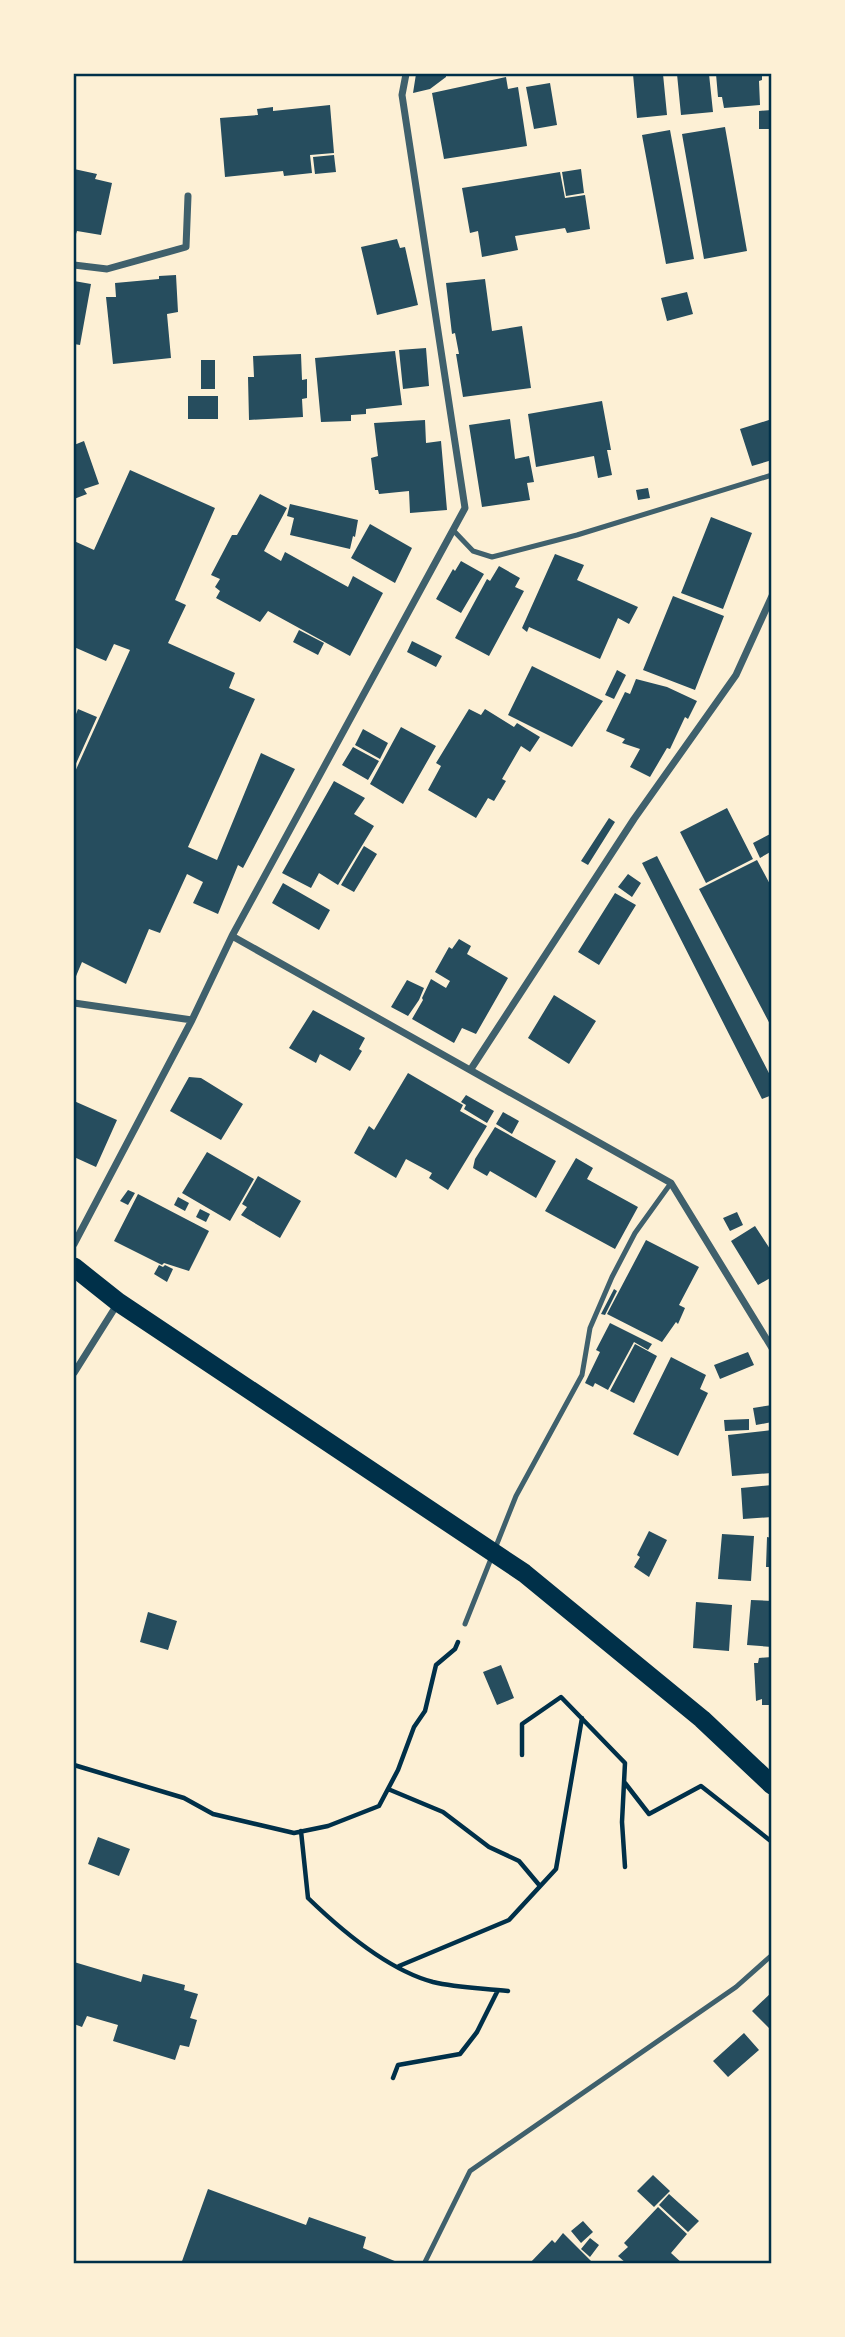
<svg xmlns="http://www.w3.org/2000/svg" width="845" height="2337" font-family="'Exo 2',sans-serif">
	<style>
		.building { fill: #264d5e }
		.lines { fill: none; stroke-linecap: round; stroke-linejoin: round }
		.path { stroke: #003049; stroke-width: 4.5 }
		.service { stroke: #3f606c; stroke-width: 5 }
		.minor { stroke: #3f606c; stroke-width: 7 }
		.trunk { stroke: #003049; stroke-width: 19 }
		.neatline { fill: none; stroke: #003049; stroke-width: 2.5 }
	</style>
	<rect width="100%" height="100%" fill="#fdf0d5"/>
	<path class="building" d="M416 74H446V77L430 89 413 93Z
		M633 74H663L667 115 637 118Z
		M677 74H709L713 112 681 115Z
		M716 74H762V80L759 81 760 105 724 108 722 97H718Z
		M506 77 508 89 518 87 527 146 444 159 432 93Z
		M550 83 557 125 534 129 526 87Z
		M330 105 334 153 310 155 312 173 284 176 283 171 225 177 220 118 258 115 257 109 273 107V111Z
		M772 110V129H759V111Z
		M725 127 747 251 704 259 682 134Z
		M670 130 694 259 666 264 642 135Z
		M334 155 336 172 315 174 313 157Z
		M74 169 97 174 95 179 112 183 101 235 77 231 74 240Z
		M581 169 584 193 566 196 562 172Z
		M560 172 565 198 585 195 590 229 567 233 565 228 515 236 518 250 482 257 478 231 470 233 462 188Z
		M397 239 400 248 405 247 418 305 377 315 361 247Z
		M176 275 178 312 167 314 171 358 113 364 106 297H116L115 283 159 279V276Z
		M485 279 492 331 522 326 531 388 463 397 456 354H459L455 333 452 334 446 283Z
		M74 281 91 284 80 345 74 344Z
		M687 292 693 314 667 321 661 298Z
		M426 348 429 386 403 389 399 350Z
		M395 351 402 405 366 409V414L351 415V421L321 422 315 358Z
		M301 354 302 380 307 379V398L302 399 303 417 249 420 248 377H254L253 356Z
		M201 360H215V389H201Z
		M188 396H218V419H188Z
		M602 401 611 450H607L612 475 598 478 594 456 536 467 528 414Z
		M510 419 515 459 529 456 534 482 527 483 530 500 482 507 469 425Z
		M772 419V460L752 466 740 429Z
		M425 420 426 443 441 441 447 510 410 513 409 491 379 494 378 490H375L371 458 378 456 374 423Z
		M84 441 99 484 84 489 87 494 74 499V445Z
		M130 470 215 508 175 600 186 605 168 643 235 673 229 688 255 699 188 847 217 860 261 753 295 769 243 868 238 865 218 914 193 903 203 882 187 874 160 933 149 929 126 984 82 962 74 981V774L130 650 114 644 106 661 74 647V541L94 550Z
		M648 488 650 498 638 500 636 490Z
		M260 494 287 508 264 551 281 561 285 552 348 587 353 576 383 593 350 656 268 611 260 622 216 598 220 591 215 587 220 579 211 575 232 535H237Z
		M290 504 358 520 355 537 353 536 350 549 290 535 294 518 287 516Z
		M711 517 752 533 723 609 681 593Z
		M370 524 412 548 395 583 351 558Z
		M555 554 584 565 577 580 638 607 629 624 618 618 600 659 529 627 527 632 522 628Z
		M461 561 484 574 461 613 436 599 453 569 455 571Z
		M499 566 520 578 515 587 524 591 489 656 455 638 487 579 490 581Z
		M673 596 724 616 695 690 643 670Z
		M299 630 324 643 318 655 293 642Z
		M412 641 442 656 436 667 407 652Z
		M532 666 603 701 572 747 508 715Z
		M617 670 626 675 614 699 605 695Z
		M636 679 667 687 697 701 688 719 685 717 670 749 667 748 650 777 630 767 640 749 622 743 625 739 606 731 625 692 630 694Z
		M78 709 97 717 74 768V719Z
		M469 709 481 715 485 709 514 727 517 723 540 737 530 752 521 746 502 779 506 781 494 801 488 798 476 818 428 790 441 766 436 763Z
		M401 727 436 746 403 804 370 784Z
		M363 729 388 743 380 759 355 745Z
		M353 747 379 761 368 780 342 765Z
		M334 781 365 798 354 814 374 826 338 885 319 873 311 888 282 873Z
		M727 808 753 859 706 883 680 832Z
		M609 818 615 822 588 865 581 861Z
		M772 833V851L760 858 753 843Z
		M364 846 377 854 354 892 341 885Z
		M657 856 772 1079V1095L762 1099 642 863Z
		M757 860 772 888V1028L699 889Z
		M628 874 641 883 632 897 618 887Z
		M283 883 330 910 319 930 272 903Z
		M615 893 636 905 599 965 578 952Z
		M459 939 471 946 467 954 508 978 476 1034 462 1028 454 1043 412 1019 423 1000 422 998 431 979 446 988 450 981 435 972 449 947 452 949Z
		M407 980 424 988 419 1000 408 1016 391 1007Z
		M554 995 596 1021 569 1064 528 1038Z
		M313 1010 365 1038 359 1049 362 1051 350 1071 320 1054 316 1063 289 1048Z
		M408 1073 463 1105 460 1111 487 1126 448 1190 429 1178 432 1173 406 1159 396 1178 354 1153 369 1126 374 1130Z
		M189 1077 201 1078 243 1104 221 1140 170 1111Z
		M466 1095 494 1111 487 1123 464 1109 466 1105 461 1102Z
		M74 1101 117 1120 96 1167 74 1157Z
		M503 1112 519 1121 512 1134 496 1124Z
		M495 1127 556 1161 536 1198 490 1171 487 1176 473 1168 475 1159Z
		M207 1152 254 1179 230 1221 182 1193Z
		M576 1158 593 1168 587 1179 638 1207 615 1249 545 1211Z
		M258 1176 301 1201 280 1238 241 1215 247 1207 242 1204Z
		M128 1190 135 1193 128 1205 120 1201Z
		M138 1194 209 1231 189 1271 164 1263 162 1265 114 1241Z
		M178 1197 189 1203 185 1211 174 1205Z
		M200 1209 210 1214 206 1222 196 1217Z
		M737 1212 743 1225 730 1231 723 1218Z
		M755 1226 772 1252V1277L758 1285 731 1241Z
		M646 1240 699 1267 679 1305 685 1308 678 1324 676 1322 662 1342 607 1314Z
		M159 1265 163 1267 165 1265 173 1269 167 1282 154 1274Z
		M614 1289 617 1291 605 1315 601 1314Z
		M610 1323 652 1344 648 1350 634 1342 608 1390 595 1383 593 1387 585 1383 600 1352 596 1350Z
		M635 1344 657 1356 634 1403 610 1391Z
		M748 1352 754 1365 720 1379 714 1365Z
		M671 1357 706 1375 700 1389 708 1393 678 1456 633 1434Z
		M772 1405V1422L756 1425 753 1408Z
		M749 1419V1430L725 1431 724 1420Z
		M772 1430V1473L732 1476 728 1435Z
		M772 1485V1517L743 1519 741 1488Z
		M649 1531 667 1540 649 1577 634 1567 640 1557 637 1555Z
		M722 1534 754 1536 751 1581 718 1579Z
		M767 1537 772 1538V1567H766Z
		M751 1600 772 1601V1647L747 1645Z
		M696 1602 732 1605 729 1651 693 1648Z
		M148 1612 177 1621 168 1650 140 1642Z
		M772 1657V1705H762V1699L756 1701 754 1663H758L759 1658Z
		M501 1665 514 1698 497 1705 483 1672Z
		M98 1837 130 1849 119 1876 88 1864Z
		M74 1962 141 1982 143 1974 185 1985 184 1990 198 1994 190 2018 197 2020 189 2047 180 2045 175 2060 113 2041 118 2025 87 2016 82 2027 74 2024Z
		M772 1992V2031L752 2011Z
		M744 2033 759 2050 728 2077 713 2061Z
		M653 2175 670 2191 654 2207 637 2191Z
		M208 2189 306 2225 309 2217 366 2237 363 2248 402 2264H181Z
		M669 2194 699 2221 688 2232 659 2205Z
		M658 2207 687 2234 671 2253 683 2264H627L618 2256 628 2247 624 2243Z
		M583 2221 593 2232 581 2243 571 2231Z
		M563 2233 591 2261 589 2264H529L552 2240 555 2243Z
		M590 2238 599 2245 590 2257 581 2249Z"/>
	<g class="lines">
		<path class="path" d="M522 1755V1724L561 1697 625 1763 622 1822 625 1867
			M74 1765 184 1798 213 1814 294 1833 328 1826 379 1806 398 1770 414 1727 425 1711 436 1665 455 1649 458 1642
			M625 1783 649 1814 701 1786 772 1842
			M388 1789 443 1812 489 1847 519 1861 540 1886
			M301 1831 308 1898C341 1930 388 1970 433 1982 458 1988 483 1988 508 1991
			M399 1966 509 1920 556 1869 582 1718
			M393 2078 398 2065 460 2054 477 2032 498 1990"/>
		<path class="service" d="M453 530 473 551 492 557 577 535 772 475
			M465 1624 516 1496 582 1375 590 1328 612 1277 635 1233 671 1183
			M424 2264 470 2171 736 1987 772 1955"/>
		<path class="minor" d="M74 265 107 269 186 247 188 196
			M232 936 671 1183 772 1348
			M74 1003 192 1020
			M471 1069 634 819 736 675 772 596
			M74 1244 192 1020 232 936 465 508 402 95 406 74
			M74 1373 118 1303"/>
		<path class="trunk" d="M74 1267 118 1302 524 1573 702 1719 772 1785"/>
	</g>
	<rect width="845" height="2337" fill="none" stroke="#fdf0d5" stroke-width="150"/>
	<rect x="75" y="75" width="695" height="2187" class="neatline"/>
</svg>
